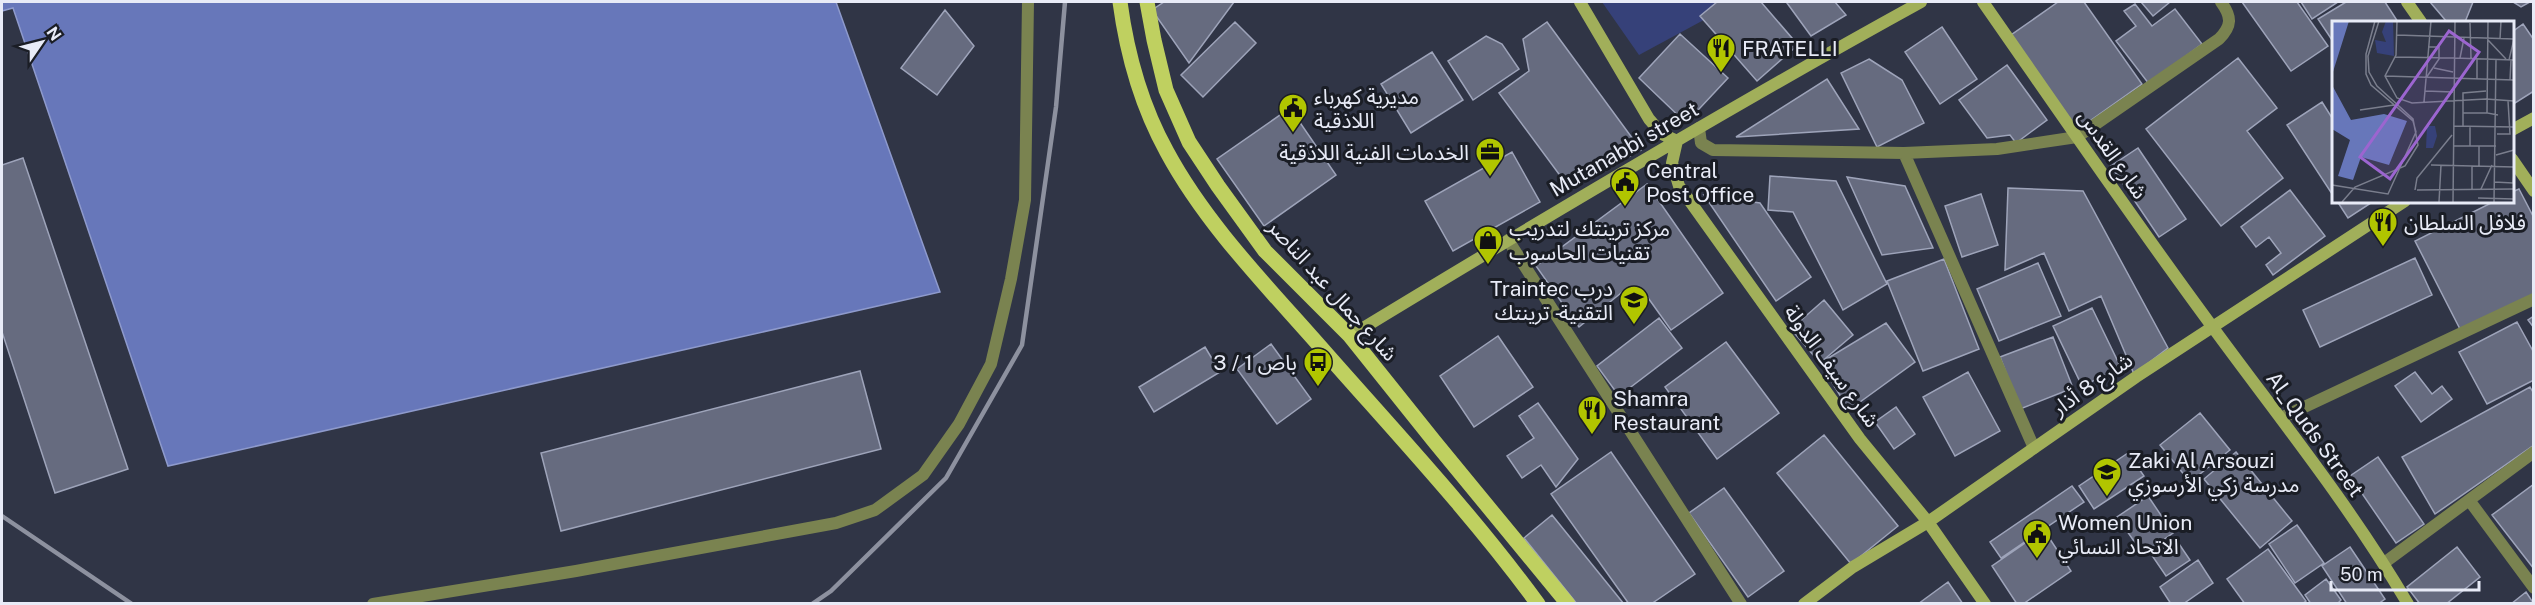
<svg xmlns="http://www.w3.org/2000/svg" width="2535" height="605" font-family="'Public Sans','Noto Sans Arabic',sans-serif">
	<style>
		.green { fill: #364179 }
		.water { fill: #6777ba; stroke: #8e9acc; stroke-width: 1.5 }
		.building { fill: #666b7f; stroke: #9ea4ba; stroke-width: 1.5 }
		.lines { fill: none; stroke-linecap: round; stroke-linejoin: round }
		.street { stroke: #7a8350; stroke-width: 12 }
		.secondary { stroke: #a1af5a; stroke-width: 12 }
		.primary { stroke: #bfd060; stroke-width: 15 }
		.rail { stroke: #8d919f; stroke-width: 4.5 }
		.labels { text-anchor: middle; dominant-baseline: central; stroke-width: 6; stroke-linejoin: round; paint-order: stroke }
		.poi-label { font-size: 21px; fill: #e8ebf7; stroke: #1a1d25; text-anchor: start }
		.street-label { font-size: 21px; fill: #e8ebf7; stroke: #1a1d25 }
		.inset-road { fill: none; stroke: #7a7e8d; stroke-width: 1.5 }
		.view { fill: #9c65d0; fill-opacity: 0.15; stroke: #9c65d0; stroke-width: 3 }
		.inset-edge { fill: none; stroke: #e8ebf7; stroke-width: 3 }
	</style>
	<rect width="100%" height="100%" fill="#303546"/>
	<path class="green" d="M1602 2H1737L1639 55Z"/>
	<path class="water" d="M2 2H836L940 292 168 466 13 8 2 11Z"/>
	<path class="building" d="M1164 2H1234L1189 63 1152 10Z
		M1717 2H1761L1798 45 1757 81 1700 16Z
		M1788 2H1835L1846 15 1811 36 1787 3Z
		M2058 2H2084L2142 84 2077 130 2011 35Z
		M2141 2H2170L2153 16Z
		M2242 2H2297L2328 46 2291 71Z
		M2301 2H2338L2312 19Z
		M2346 2H2385L2398 22H2334V43L2318 19Z
		M2430 2H2473L2465 22H2447Z
		M2513 2H2530L2521 7Z
		M2135 4 2152 26 2175 9 2202 44 2149 84 2116 41 2136 26 2124 11Z
		M945 10 974 46 937 95 901 68Z
		M1235 22 1256 43 1203 97 1181 75Z
		M1547 22 1641 150 1570 189 1499 93 1529 71 1523 39Z
		M2523 24 2534 40V91L2512 105V32Z
		M1942 27 1977 79 1940 104 1905 52Z
		M1680 34 1728 78 1686 123 1639 78Z
		M1486 36 1502 44 1519 69 1473 100 1448 61Z
		M1432 52 1463 100 1411 133 1381 84Z
		M2238 58 2277 108 2247 131 2283 178 2221 226 2146 129Z
		M1869 59 1902 80 1924 123 1877 147 1841 73Z
		M2007 65 2047 120 2016 143 2010 135 1987 138 1959 100Z
		M1827 79 1859 129 1736 137Z
		M2322 102 2334 121V197L2287 125Z
		M1290 108 1336 175 1264 226 1217 159Z
		M2138 148 2186 219 2159 237 2111 166Z
		M1512 152 1540 202 1453 251 1425 201Z
		M23 158 128 469 55 493 2 332V165Z
		M1770 176 1836 181 1887 284 1843 310 1793 212 1768 210Z
		M1847 177 1905 186 1933 248 1882 255Z
		M1647 184 1723 293 1671 330 1646 295 1626 289 1579 327 1536 266Z
		M2008 188 2083 191 2168 348 2134 374 2101 296 2069 311 2044 253 2005 270Z
		M2519 189 2534 218V294L2461 331 2415 241 2495 201H2512V192Z
		M2290 190 2325 236 2273 275 2266 265 2281 253 2269 237 2256 247 2241 227Z
		M1981 194 1998 245 1962 257 1945 206Z
		M1704 195 1760 203 1811 277 1776 301Z
		M2337 201H2374L2348 218Z
		M2415 258 2432 295 2320 347 2303 310Z
		M1944 259 1979 349 1923 371 1887 281Z
		M2038 263 2061 316 1999 341 1977 289Z
		M1824 300 1853 335 1820 363 1791 329Z
		M2092 308 2121 368 2082 386 2053 326Z
		M2534 316V328L2528 320Z
		M1659 318 1682 348 1619 396 1597 366Z
		M2517 322 2534 353V380L2487 404 2459 352Z
		M1886 323 1915 362 1849 410 1820 363Z
		M1498 336 1533 387 1474 427 1440 376Z
		M2053 337 2073 388 2020 409 2000 357Z
		M1726 342 1779 413 1717 459 1665 387Z
		M1271 344 1311 399 1277 424 1237 369Z
		M1205 347 1220 372 1154 412 1139 387Z
		M860 371 881 449 561 531 541 453Z
		M1968 372 2000 431 1955 456 1923 397Z
		M2415 372 2432 394 2442 386 2452 399 2421 422 2395 386Z
		M2530 387 2534 394V445L2435 514 2402 457Z
		M1538 403 1578 459 1556 487 1541 465 1522 478 1507 456 1534 438 1519 416Z
		M1896 407 1915 434 1894 449 1875 422Z
		M2200 413 2230 450 2190 482 2160 445Z
		M1824 435 1898 526 1851 564 1777 473Z
		M1611 452 1695 574 1651 604H1629L1551 494Z
		M2236 452 2292 521 2260 548 2204 479Z
		M2128 453 2144 476 2094 509 2079 486Z
		M2378 457 2424 524 2396 543 2350 476Z
		M2534 484V569L2492 515Z
		M2072 486 2084 502 2001 558 1990 542Z
		M1724 488 1784 571 1748 597 1689 513Z
		M2148 496 2173 533 2143 554 2117 517Z
		M1552 515 1624 604H1577L1524 538Z
		M2297 525 2324 563 2295 583 2269 544Z
		M2044 530 2071 571 2023 604H2017L1992 566Z
		M2175 538 2190 560 2166 576 2151 554Z
		M2350 547 2385 599 2378 604H2347L2322 566Z
		M2457 547 2480 577 2446 604H2420L2407 587Z
		M2268 549 2306 601 2302 604H2245L2227 579Z
		M2198 560 2213 583 2183 604H2171L2160 587Z
		M2326 579 2341 600 2337 604H2311L2305 595Z
		M1948 582 1963 604H1918Z
		M2526 592 2534 604H2511Z"/>
	<g class="lines">
		<path class="street" d="M1699 128 1701 143 1713 150 1904 153 1997 149 2077 137 2219 39C2232 26 2232 17 2221 2
			M1904 153 2034 448
			M1508 240 1741 604
			M2281 418 2534 299
			M2469 500 2534 588
			M2384 563 2534 452
			M373 604 576 571 836 523 875 510 923 475 959 424 991 364 1011 279 1025 200 1028 2"/>
		<path class="secondary" d="M1580 2 1649 119 1662 134 1677 141 1672 163 1679 186 1860 439 1928 522 1985 604
			M1983 2C2059 111 2134 221 2214 329 2280 419 2351 507 2408 604
			M2407 2 2421 22
			M2512 130 2534 118
			M2512 159 2534 191
			M1350 336C1539 221 1728 108 1921 2
			M1804 604 1853 567 1928 522 2136 377 2405 201"/>
		<path class="primary" d="M1120 2C1127 54 1141 105 1167 152 1207 226 1269 288 1324 351 1397 434 1473 515 1538 604
			M1147 2 1154 40 1166 90 1189 142 1218 186 1265 251 1350 336 1434 441 1568 604"/>
		<path class="rail" d="M2 516 132 604
			M812 604 831 591 946 478 1022 345 1056 107 1065 2"/>
	</g>
	<defs>
		<g id="restaurant-pin" transform="scale(1.5)"><path d="M0 17L-7.5 6A9.5 9.5 0 1 1 7.5 6Z" fill="#b1c500" stroke="#1a1d25"/><path d="M-5-6h1v4h1v-4h1v4h1v-4h1v5L-1.5 .5V6h-2V.5L-5-1ZM5-6V6H3V1.5H1.5Q1.5-4 5-6Z" fill="#111"/></g>
		<g id="civic-pin" transform="scale(1.5)"><path d="M0 17L-7.5 6A9.5 9.5 0 1 1 7.5 6Z" fill="#b1c500" stroke="#1a1d25"/><path d="M-.6-6.5H3V-4.5H.6V-3L4-1V1h2V6H-6V1h2V-1L-.6-3ZM-1.2 2.5V6h2.4V2.5Z" fill="#111"/></g>
		<g id="office-pin" transform="scale(1.5)"><path d="M0 17L-7.5 6A9.5 9.5 0 1 1 7.5 6Z" fill="#b1c500" stroke="#1a1d25"/><path d="M-6-3h4V-5.5h4V-3h4V5H-6ZM-1-4.5V-3h2v-1.5ZM-6 0V1H6V0Z" fill="#111"/></g>
		<g id="shop-pin" transform="scale(1.5)"><path d="M0 17L-7.5 6A9.5 9.5 0 1 1 7.5 6Z" fill="#b1c500" stroke="#1a1d25"/><path d="M-5-2.5h2.3a2.7 3.5 0 0 1 5.4 0H5L5.5 6h-11ZM-1.5-2.5h3a1.5 2.3 0 0 0-3 0Z" fill="#111"/></g>
		<g id="school-pin" transform="scale(1.5)"><path d="M0 17L-7.5 6A9.5 9.5 0 1 1 7.5 6Z" fill="#b1c500" stroke="#1a1d25"/><path d="M0-5L7-2L0 1L-7-2ZM-4 1L0 2.5L4 1V4Q0 6-4 4Z" fill="#111"/></g>
		<g id="bus-pin" transform="scale(1.5)"><path d="M0 17L-7.5 6A9.5 9.5 0 1 1 7.5 6Z" fill="#b1c500" stroke="#1a1d25"/><path d="M-5-6H5V4H4V6H2V4H-2V6H-4V4H-5ZM-3.5-4V0h7V-4ZM-3.5 1.2v1.5H-2V1.2ZM2 1.2v1.5H3.5V1.2Z" fill="#111"/></g>
	</defs>
	<g fill-rule="evenodd">
		<use href="#restaurant-pin" x="1721" y="48"/>
		<use href="#civic-pin" x="1293" y="108"/>
		<use href="#office-pin" x="1490" y="152"/>
		<use href="#civic-pin" x="1625" y="182"/>
		<use href="#restaurant-pin" x="2383" y="222"/>
		<use href="#shop-pin" x="1488" y="240"/>
		<use href="#school-pin" x="1634" y="300"/>
		<use href="#bus-pin" x="1318" y="362"/>
		<use href="#restaurant-pin" x="1592" y="410"/>
		<use href="#school-pin" x="2107" y="472"/>
		<use href="#civic-pin" x="2037" y="534"/>
	</g>
	<g class="labels">
		<g class="poi-label">
			<text x="1742" y="48">FRATELLI</text>
			<text x="1314" y="96">مديرية كهرباء<tspan x="1314" dy="24">اللاذقية</tspan></text>
			<text x="1469" y="152" text-anchor="end">الخدمات الفنية اللاذقية</text>
			<text x="1646" y="170">Central<tspan x="1646" dy="24">Post Office</tspan></text>
			<text x="2404" y="222">فلافل السلطان</text>
			<text x="1509" y="228">مركز ترينتك لتدريب<tspan x="1509" dy="24">تقنيات الحاسوب</tspan></text>
			<text x="1613" y="288" text-anchor="end">Traintec درب<tspan x="1613" dy="24">التقنية- ترينتك</tspan></text>
			<text x="1297" y="362" text-anchor="end">باص 1 / 3</text>
			<text x="1613" y="398">Shamra<tspan x="1613" dy="24">Restaurant</tspan></text>
			<text x="2128" y="460">Zaki Al Arsouzi<tspan x="2128" dy="24">مدرسة زكي الأرسوزي</tspan></text>
			<text x="2058" y="522">Women Union<tspan x="2058" dy="24">الاتحاد النسائي</tspan></text>
		</g>
		<g class="street-label">
			<text transform="translate(1624 149) rotate(-30)">Mutanabbi street</text>
			<text transform="translate(2113 154) rotate(55)">شارع القدس</text>
			<text transform="translate(1333 290) rotate(48)">شارع جمال عبد الناصر</text>
			<text transform="translate(1832 366) rotate(54)">شارع سيف الدولة</text>
			<text transform="translate(2092 384) rotate(-35)">شارع 8 أذار</text>
			<text transform="translate(2315 434) rotate(54)">Al_Quds Street</text>
		</g>
	</g>
	<g transform="translate(2332 21)">
		<rect width="182" height="182" fill="#303546"/>
		<path d="M54 0H61L62 35 45 32 43 19 54 21 50 11ZM95 105H103L105 115 101 127H94Z" fill="#364179"/>
		<path d="M0 0H17L0 54ZM0 64 19 99 52 93 75 100 57 144 29 136 21 159 6 155 18 119 0 108Z" fill="#6777ba"/>
		<path class="inset-road" d="M65 0 64 34 53 55 65 77 80 82 154 78 182 80M156 0 155 92 166 94M138 2 139 37M65 14 182 18M168 18 169 0M156 19 174 38M63 36 122 37M122 37 182 39M128 37 132 17M145 38V58M177 39 182 18M102 47 121 51M53 55 182 59M94 57 107 38V26H96M178 59 179 39M93 70 121 71M92 81 99 0M28 89 62 84M131 92H155M122 105 182 106M131 105V72L154 70M138 106V125M165 113H178L176 80M122 125H164M147 125V145M164 134 182 129M99 144 182 146M140 145V168M162 161 181 162 182 152M0 164 56 173 84 111 81 100 39 64 34 53V33L43 0M149 168 160 144M83 169 85 157 120 114M85 169 182 168M146 177 182 178M10 181 23 166 73 145 86 124 81 98 45 65 37 51 36 35 47 0M107 181 109 144M121 181 123 0M162 181 164 38"/>
		<path class="view" d="M117 10 147 31 58 158 28 136Z"/>
		<rect width="182" height="182" class="inset-edge"/>
	</g>
	<rect width="2535" height="605" fill="none" stroke="#e8ebf7" stroke-width="6"/>
	<g transform="translate(42 42) rotate(55)" stroke="#1a1d25" stroke-width="4.5" paint-order="stroke">
	<path d="M0-4.5L10 22L0 15L-10 22Z" fill="#e8ebf7"/>
	<text y="-9" font-size="16" font-weight="bold" text-anchor="middle" fill="#e8ebf7">N</text>
	</g>
	<path d="M2331 581v9h148v-9" fill="none" stroke="#e8ebf7" stroke-width="3"/>
	<text x="2340" y="581" font-size="18" fill="#e8ebf7" stroke="#1a1d25" stroke-width="4.5" paint-order="stroke">50 m</text>
</svg>
